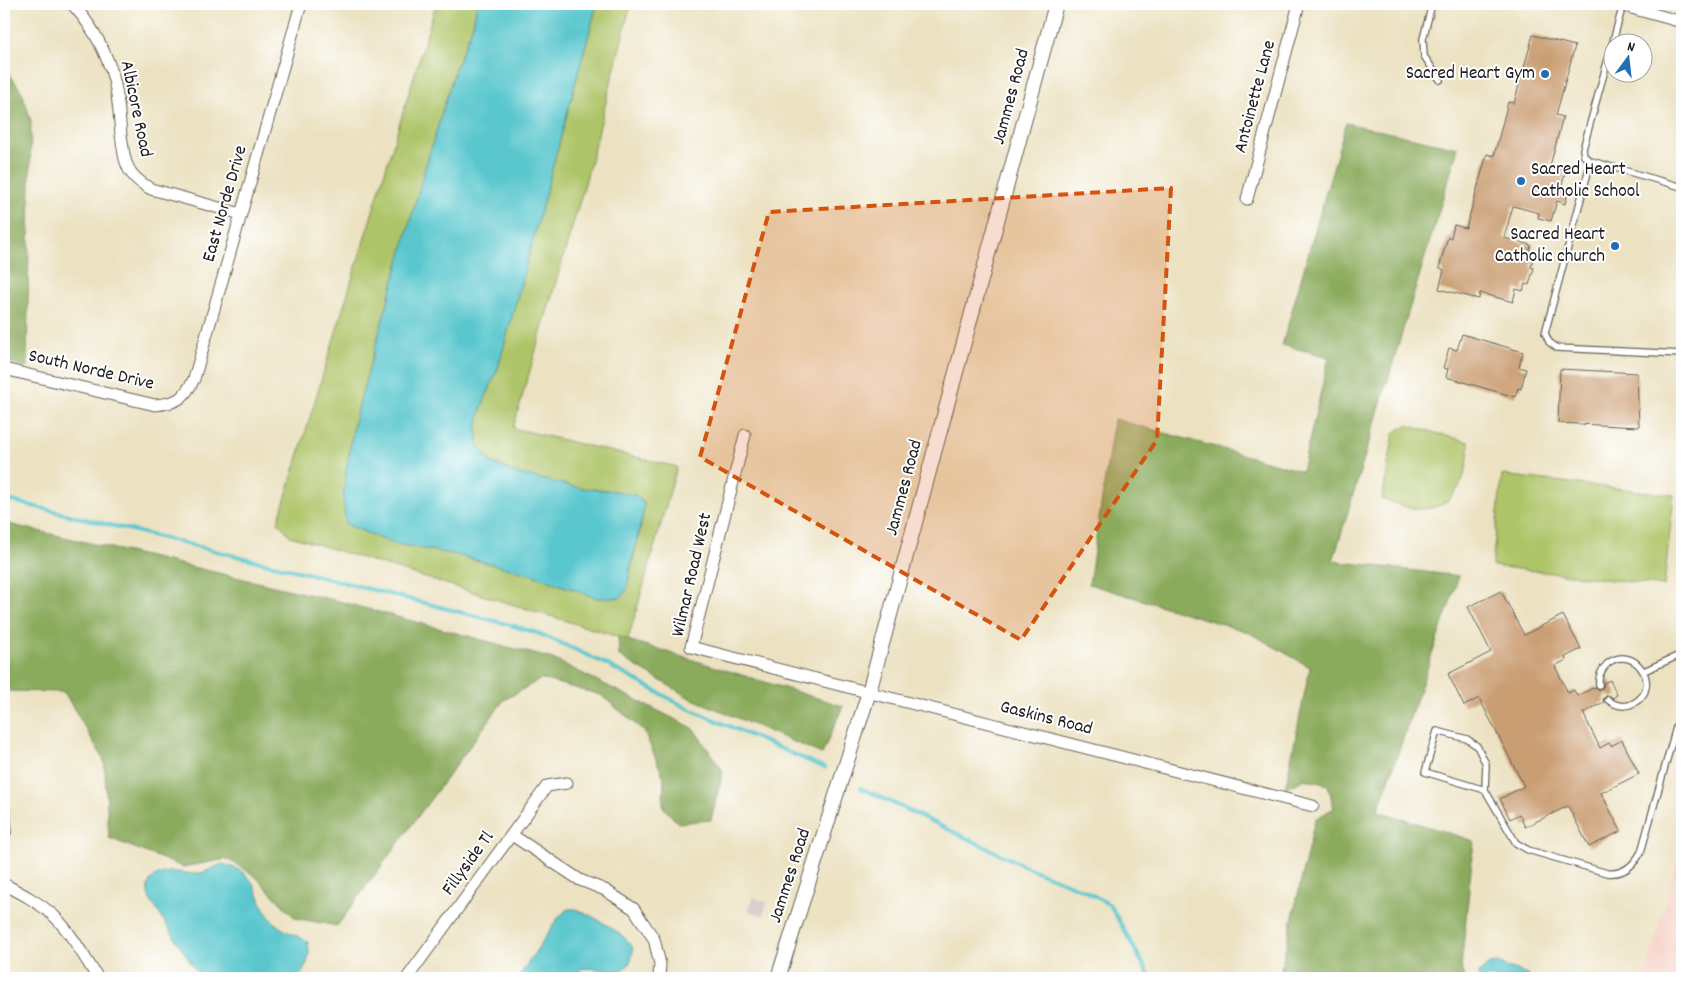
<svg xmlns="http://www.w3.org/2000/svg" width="1686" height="982" font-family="Dekko,sans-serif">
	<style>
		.built { fill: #f6d1c5 }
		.industrial { fill: #d1bfbf }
		.green { fill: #aec468; stroke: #657042 }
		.forest { fill: #8aaa5c; stroke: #53633c }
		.water { fill: #5ac7ce; stroke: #3b7275 }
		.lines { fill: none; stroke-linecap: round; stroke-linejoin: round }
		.stream { stroke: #5ac7ce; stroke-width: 4 }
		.building { fill: #ca9e73 }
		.service-casing { stroke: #656156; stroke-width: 8 }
		.minor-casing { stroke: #656156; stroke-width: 13 }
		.tertiary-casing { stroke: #656156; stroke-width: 16 }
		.service { stroke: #fff; stroke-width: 5.5 }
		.minor { stroke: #fff; stroke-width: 11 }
		.tertiary { stroke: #fff; stroke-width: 14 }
		.marked { fill: #d4530e; fill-opacity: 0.2; stroke: #d4530e; stroke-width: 4; stroke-dasharray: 10 6; stroke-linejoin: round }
		.poi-dot { fill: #1f6fb2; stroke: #fff; stroke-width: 2 }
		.labels { text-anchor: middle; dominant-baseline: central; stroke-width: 4; stroke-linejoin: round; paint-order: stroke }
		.poi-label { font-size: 19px; fill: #1c1c1c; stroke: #fff; text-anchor: end }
		.street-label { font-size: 19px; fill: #1c1c1c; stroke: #fff }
	</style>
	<rect width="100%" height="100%" fill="#fff"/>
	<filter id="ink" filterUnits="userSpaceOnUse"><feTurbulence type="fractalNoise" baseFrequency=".02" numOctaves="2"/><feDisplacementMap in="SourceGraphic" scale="10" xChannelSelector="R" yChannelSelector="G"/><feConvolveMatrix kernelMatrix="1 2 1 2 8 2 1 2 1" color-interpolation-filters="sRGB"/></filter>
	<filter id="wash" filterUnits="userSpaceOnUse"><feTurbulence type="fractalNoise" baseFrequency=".0096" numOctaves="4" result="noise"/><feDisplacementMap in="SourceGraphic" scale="20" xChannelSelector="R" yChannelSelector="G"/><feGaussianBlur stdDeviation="1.12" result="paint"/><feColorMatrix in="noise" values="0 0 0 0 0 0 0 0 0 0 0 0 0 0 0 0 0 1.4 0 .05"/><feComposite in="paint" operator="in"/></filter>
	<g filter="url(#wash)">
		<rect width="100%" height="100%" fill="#ece2c2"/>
		<path class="built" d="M1682 842V978H1644Z"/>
		<path class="industrial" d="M753 897 767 902 763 916 748 911Z"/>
		<path class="green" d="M436 4H477L473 25 456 67 426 165 354 423 346 473V524L391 543 457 555 533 575 597 598 627 590C631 561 642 532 644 503L636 496 616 491 580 488 515 473 491 462 479 448 477 428 480 411 498 368 597 4H631L586 180 513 428 677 467 628 640 290 536 278 522Z
			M1406 425 1469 442C1469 472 1458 510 1420 509 1407 508 1394 503 1382 499L1394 433Z
			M1502 475 1674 495 1664 586 1492 566Z"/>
		<path class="forest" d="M4 66 22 92 31 121 27 367 4 361Z
			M1346 123 1458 148 1333 561 1459 576 1378 811 1474 841 1461 967 1464 978H1279L1315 819 1334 808 1328 785 1305 779 1285 789 1310 667 1248 632 1089 584 1114 419 1302 471 1329 357 1282 345Z
			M4 523 338 601 553 659 693 728 723 771 711 820 678 823 663 807 664 778 644 731 601 695 541 679 504 700 337 926 295 918 254 875 227 859 183 867 109 838 104 760 64 692 4 691Z
			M618 637 843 706 822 754 688 697 619 656Z"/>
		<path class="water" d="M477 4H597L498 368 480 411 477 428 479 448 490 462 515 473 580 488 616 491 636 496 644 504 643 514 630 569 627 590 620 598H597L533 575 457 555 391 543 346 524 343 501 346 473 354 423 426 165 456 67 473 25Z
			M222 864C266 874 251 902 276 924 285 932 297 935 307 941 312 956 307 966 298 978H201L151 901C140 880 157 871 177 872 184 872 192 875 200 873 207 872 215 867 222 864Z
			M567 909C567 909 574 909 574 909 587 912 632 937 633 950 633 954 631 959 630 962 628 965 626 968 622 970 611 974 593 966 580 969L575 978H518L558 918Z
			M1497 963 1527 974 1532 978H1478L1479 973 1489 964Z"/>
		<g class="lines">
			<path class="stream" d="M4 499 326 578 503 623 537 633 561 643 608 665 685 707 825 768
				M861 788 1036 871 1084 890 1110 905 1148 973 1153 978"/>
		</g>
		<g id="blocks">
			<path class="building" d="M1533 35 1575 46 1556 115 1563 117 1550 166 1566 171 1560 191 1568 193 1565 204 1557 201 1551 221 1538 218 1539 213 1513 206 1504 238 1531 245 1528 257 1533 259 1531 267 1534 268 1529 285 1525 284 1523 291 1516 289 1513 302 1480 293 1479 299 1439 289 1444 270 1439 268 1448 237 1451 238 1454 225 1466 228 1487 154 1494 156 1508 102 1514 103Z
				M1462 334 1523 352 1519 367 1526 369 1521 389 1518 388 1515 397 1446 377 1448 369 1443 368 1449 348 1457 350Z
				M1560 369 1637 373 1639 427 1558 423Z
				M1501 591 1524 635 1563 615 1581 649 1565 657 1566 660 1555 666 1568 693 1574 690 1577 696 1595 687 1600 690 1603 687 1604 683 1610 680 1617 695 1613 698 1609 695 1606 696 1603 699 1604 702 1583 713 1600 748 1609 743 1611 746 1622 740 1639 774 1601 793 1621 831 1589 847 1568 806 1525 827 1519 814 1510 819 1500 799 1524 786 1479 698 1464 706 1448 674 1491 652 1468 607Z"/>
		</g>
	</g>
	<g filter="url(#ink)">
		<use href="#blocks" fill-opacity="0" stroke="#656156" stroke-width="1"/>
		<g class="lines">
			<g class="service-casing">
				<path id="service" d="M1432 4 1423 39 1424 56 1440 80
					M1623 5 1583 149 1584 156 1591 161 1682 187
					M1591 161 1545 333 1549 342 1557 348 1682 354
					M1644 671 1682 654
					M1599 685C1598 677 1601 670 1607 664 1633 642 1664 686 1634 703 1625 708 1616 706 1608 700
					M1485 790 1425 772 1437 731 1467 739 1477 746 1486 764 1485 790 1516 843 1528 850 1607 873C1623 875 1634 865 1641 852L1682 706"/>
			</g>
			<g class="minor-casing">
				<path id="minor" d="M72 4C90 23 103 46 111 70 118 91 119 113 121 135 123 145 123 156 127 165 131 176 142 184 151 189L241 214
					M1617 4 1682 22
					M1247 199 1299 4
					M4 369 155 405C177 403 184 399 194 379L301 4
					M745 435 691 647 1313 806
					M4 809 6 830 4 835
					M512 835 580 880 605 890 634 909 654 939 660 964 659 978
					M4 884C21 893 38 902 53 915 71 932 84 957 98 978
					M407 978 547 786 567 783"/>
			</g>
			<g class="tertiary-casing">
				<path id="tertiary" d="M778 978 869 692 1056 4"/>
			</g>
			<use href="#service" class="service"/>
			<use href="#minor" class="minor"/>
			<use href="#tertiary" class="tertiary"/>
		</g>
	</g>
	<path class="marked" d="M1171 188 1157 440 1021 640 700 457 769 212Z"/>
	<g class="poi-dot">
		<circle cx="1545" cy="74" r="5"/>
		<circle cx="1521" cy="181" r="5"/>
		<circle cx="1615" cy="246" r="5"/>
	</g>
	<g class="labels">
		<g class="poi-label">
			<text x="1535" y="74">Sacred Heart Gym</text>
			<text x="1531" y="170" text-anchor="start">Sacred Heart<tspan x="1531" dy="22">Catholic School</tspan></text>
			<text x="1605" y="235">Sacred Heart<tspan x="1605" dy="22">Catholic church</tspan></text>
		</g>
		<g class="street-label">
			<text transform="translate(1012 97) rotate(-75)">Jammes Road</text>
			<text transform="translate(1256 97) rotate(-75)">Antoinette Lane</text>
			<text transform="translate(135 109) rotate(78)">Albicore Road</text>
			<text transform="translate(226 204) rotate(-74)">East Norde Drive</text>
			<text transform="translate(91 371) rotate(13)">South Norde Drive</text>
			<text transform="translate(905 488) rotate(-75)">Jammes Road</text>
			<text transform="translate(693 575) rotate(-77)">Wilmar Road West</text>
			<text transform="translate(1046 719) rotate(14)">Gaskins Road</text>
			<text transform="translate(469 864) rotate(-54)">Fillyside Tl</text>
			<text transform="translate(791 876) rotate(-72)">Jammes Road</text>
		</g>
	</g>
	<rect width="1686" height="982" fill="none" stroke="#fff" stroke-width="20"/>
	<g transform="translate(1628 58) rotate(15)"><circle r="24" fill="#ffffff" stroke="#a4a4a4"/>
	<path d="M0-4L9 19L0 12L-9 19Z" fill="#1f6fb2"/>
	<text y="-8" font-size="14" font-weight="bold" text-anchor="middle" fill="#1c1c1c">N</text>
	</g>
</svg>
